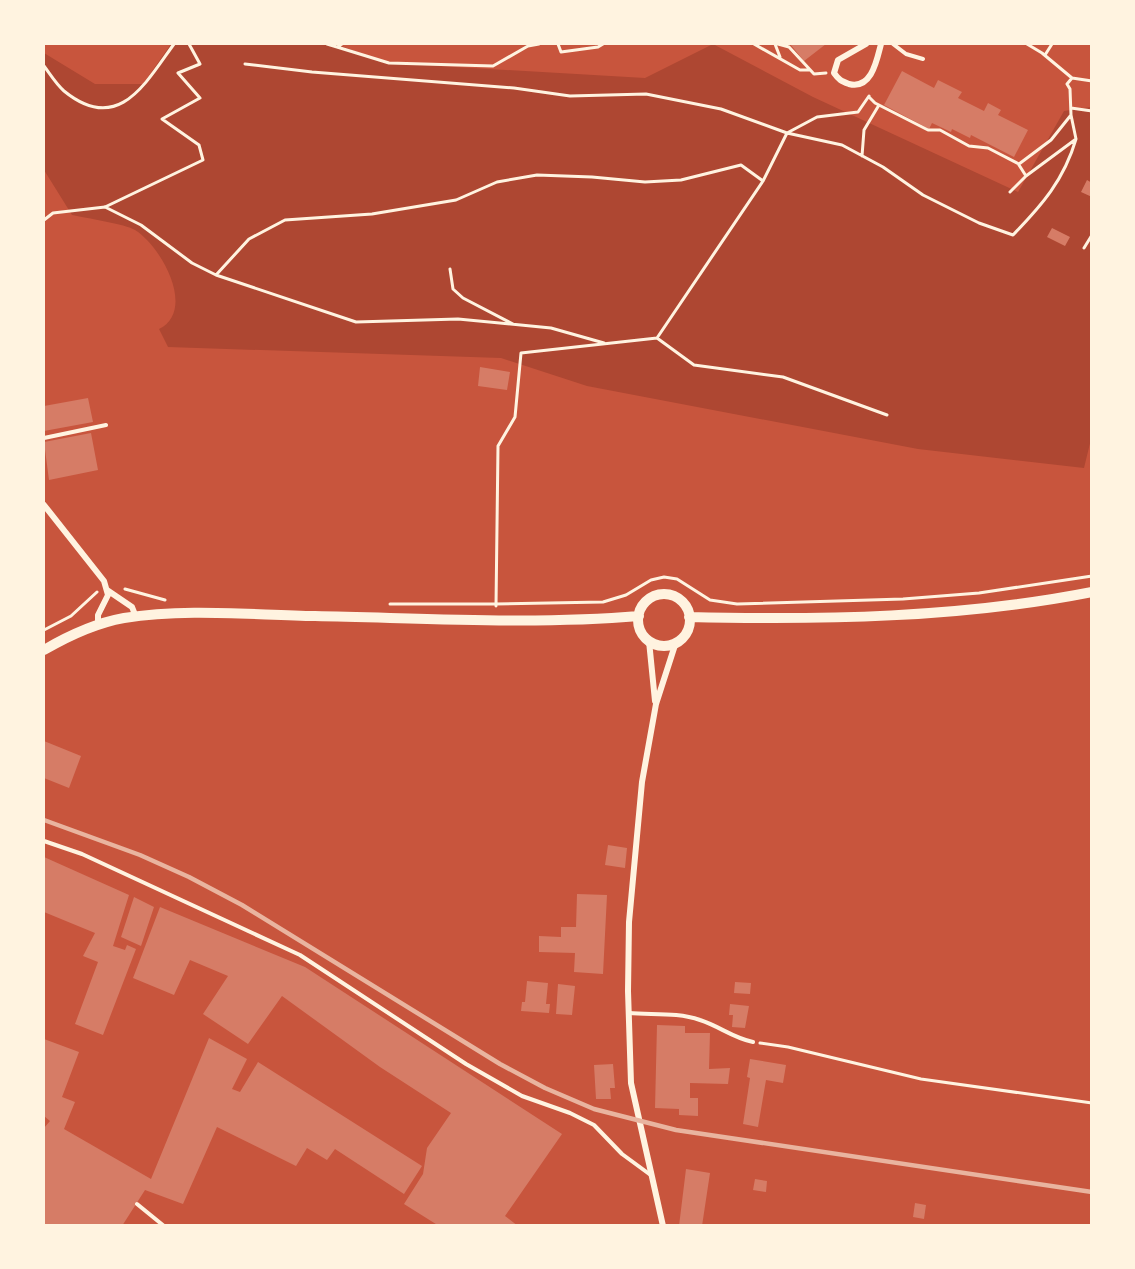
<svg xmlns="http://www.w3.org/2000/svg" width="1135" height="1269" font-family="Quicksand,sans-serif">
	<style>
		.green { fill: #ae4732 }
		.building { fill: #d67c66 }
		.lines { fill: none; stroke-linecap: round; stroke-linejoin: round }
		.path { stroke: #fff3e0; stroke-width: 3 }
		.service { stroke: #fff3e0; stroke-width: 4 }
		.minor { stroke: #fff3e0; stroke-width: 6 }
		.secondary { stroke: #fff3e0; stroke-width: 10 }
		.rail { stroke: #e9b49f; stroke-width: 4.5 }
	</style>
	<rect width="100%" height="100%" fill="#c8553d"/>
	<path class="green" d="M171 44H336L387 63 645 78 713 44 813 97 1018 192 1064 111 1091 107 1092 435 1084 468 918 449 587 386 501 358 168 347 159 329C197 310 161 246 135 230 126 224 85 218 72 215L44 170V53L95 84H143Z"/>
	<path class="building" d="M790 44H826L804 61Z
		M902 71 934 88 938 80 962 92 958 98 984 111 988 103 1001 110 998 115 1028 130 1014 157 971 135 970 138 952 129 951 132 932 123 929 129 884 105Z
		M1087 180 1092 183V197L1081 192Z
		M1052 228 1070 237 1065 246 1047 237Z
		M480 367 510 372 507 390 478 386Z
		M88 398 93 422 44 431V406Z
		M91 433 98 470 49 480 44 442Z
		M44 741 81 756 69 788 44 778Z
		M608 845 627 848 625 868 605 865Z
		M44 857 129 895 113 946 125 950 127 945 136 949 103 1035 75 1024 98 962 83 956 95 933 44 912Z
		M577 894 607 895 603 974 574 972 575 953 539 952V936L561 937V927H576Z
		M134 897 154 907 141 946 121 937Z
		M160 907 305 967 562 1134 505 1216 518 1226H439L404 1204 423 1174 427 1148 451 1113 380 1067 282 996 248 1044 203 1014 228 976 190 960 174 995 133 978Z
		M527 981 548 983 546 1004H550L549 1013 521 1011 522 1002H525Z
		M735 982 751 983 750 994 734 993Z
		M558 984 575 986 572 1015 556 1014Z
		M730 1004 749 1006 745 1028 732 1027 733 1015H729Z
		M657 1025 685 1026V1033H710L709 1069 730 1068 728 1084 690 1083V1098H698V1116L679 1115V1109L655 1108Z
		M209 1038 247 1059 232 1089 240 1092 258 1062 422 1166 404 1194 335 1149 327 1160 307 1148 296 1166 217 1127 183 1204 145 1190 122 1226H44V1128L50 1121 44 1116V1039L79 1052 62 1097 75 1102 64 1129 151 1179Z
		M750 1059 786 1065 783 1083 766 1080 758 1127 743 1124 750 1078 747 1077Z
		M613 1064 615 1088H610L611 1099H596L594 1065Z
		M686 1169 710 1173 702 1226H679Z
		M755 1179 767 1181 766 1192 753 1190Z
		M915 1203 926 1205 924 1219 913 1217Z"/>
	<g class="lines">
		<path class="path" d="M327 44 337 47 342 44
			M558 44 561 52 598 47 603 44
			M754 44 800 70H809
			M775 44 780 57
			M778 44 789 47 814 74 826 73
			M1027 44 1042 53 1072 78
			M337 47 389 63 493 66 528 46 539 44
			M1045 55 1052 44
			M245 64 312 72 514 88 570 96 646 94 721 109 787 133 842 145 883 167 923 195 979 223 1013 235C1042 205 1064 180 1076 139
			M44 66C50 74 56 84 64 91 118 135 145 84 174 44
			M869 97 875 103 928 130H940L969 146 988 148 1019 164 1051 140 1071 115 1070 89 1067 84 1072 78 1092 81
			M1071 108 1092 111
			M862 156 864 130 879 105
			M1019 165 1026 176
			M1010 192 1026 176 1076 139 1071 115
			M105 207 141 225 192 263 216 275 356 322 458 319 551 328 604 343
			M44 220 53 213 105 207 203 160 199 145 162 119 200 98 178 73 200 64 189 44
			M1084 248 1092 235
			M450 269 453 289 463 298 513 324
			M216 275 249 239 285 220 372 214 456 200 497 182 537 175 592 177 645 182 681 180 741 165 763 181
			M657 338 694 365 783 377 887 415
			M125 589 165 600
			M390 604H495L603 602 626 595 651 580 664 577 677 579 710 600 737 604 903 599 979 593 1092 576
			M496 606 498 446 515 417 521 353 657 338 763 181 787 133 817 117 858 112 869 96
			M44 630 71 616 97 592
			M760 1043 788 1047 921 1079 1092 1103"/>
		<path class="service" d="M893 44 906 54 923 59
			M44 438 106 425
			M44 841 82 854 300 955 466 1064 522 1096 570 1113 594 1125 622 1154 652 1176
			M629 1013C652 1015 678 1012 700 1020 719 1026 733 1038 753 1042
			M137 1204 164 1226"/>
		<path class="minor" d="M866 44 838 60 834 73C839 80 841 81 849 84 872 90 877 59 881 44
			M44 505 104 581 108 595 98 615V625
			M107 590 132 607 136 617
			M649 641 655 701
			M663 1226 631 1083 628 991 629 922 642 782 656 704 676 642"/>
		<path class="secondary" d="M638 620a26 26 0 1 1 52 0a26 26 0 1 1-52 0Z
			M689 617C823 620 960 618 1092 592
			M44 650C68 636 96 623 124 618 186 608 252 615 315 616 421 618 533 625 639 616"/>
		<path class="rail" d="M44 820 140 855 189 877 242 905 500 1064 545 1088 594 1109 676 1130 1092 1192"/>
	</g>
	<rect width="1135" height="1269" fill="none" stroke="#fff3e0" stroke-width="90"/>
</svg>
